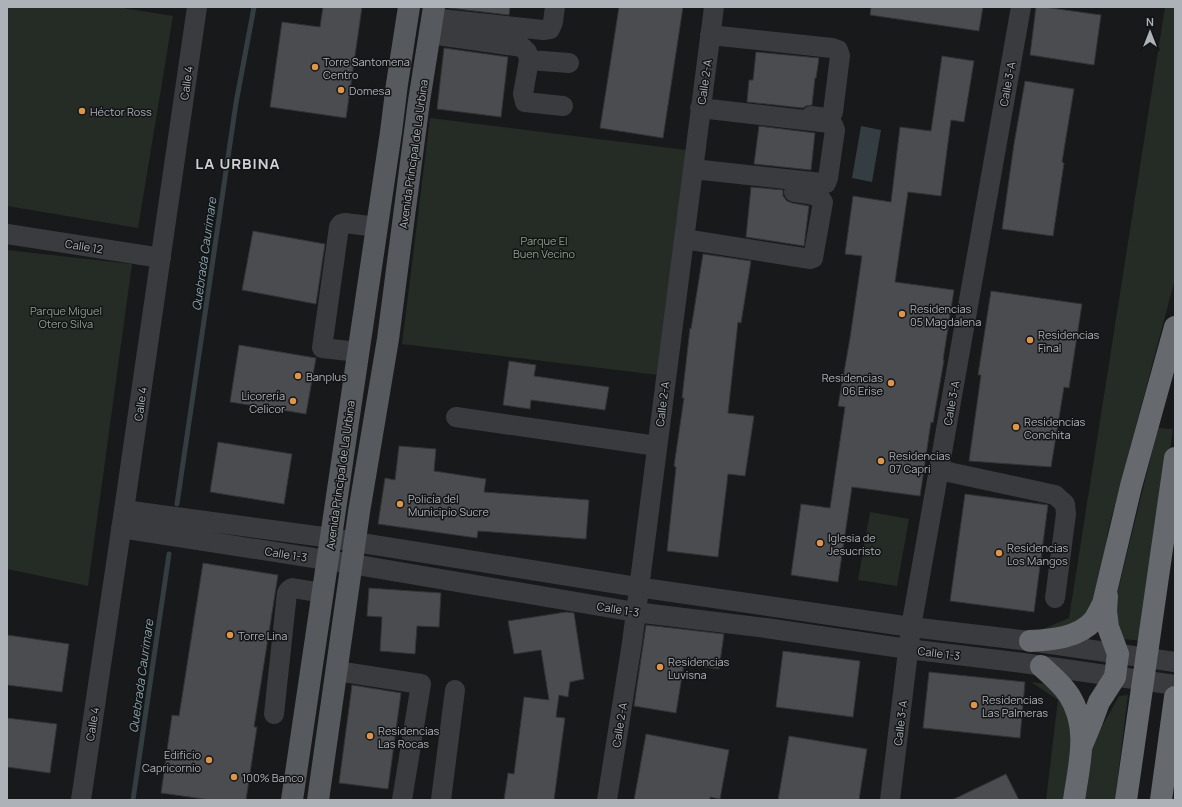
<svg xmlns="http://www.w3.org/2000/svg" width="1182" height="807" font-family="Manrope,sans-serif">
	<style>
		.green { fill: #252c25 }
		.water { fill: #343d42 }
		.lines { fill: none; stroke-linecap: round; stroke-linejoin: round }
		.stream { stroke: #343d42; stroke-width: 5 }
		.building { fill: #4a4c4f; stroke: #333336 }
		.minor { stroke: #3a3b3f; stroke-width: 20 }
		.major { stroke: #56595d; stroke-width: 22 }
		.highway { stroke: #666a6f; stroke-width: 22 }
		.poi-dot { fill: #dd954d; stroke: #131415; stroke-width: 1.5 }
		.labels { text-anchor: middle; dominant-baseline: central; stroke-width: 3; stroke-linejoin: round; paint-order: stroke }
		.poi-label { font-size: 11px; fill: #acb2b8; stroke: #131415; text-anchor: start }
		.street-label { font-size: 11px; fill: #acb2b8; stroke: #131415 }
		.park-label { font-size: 11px; fill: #88a186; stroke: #131415 }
		.water-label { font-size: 12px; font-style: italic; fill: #88a3af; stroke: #131415 }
		.district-label { font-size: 15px; font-weight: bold; letter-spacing: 1px; fill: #cdd0d5; stroke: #131415 }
	</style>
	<rect width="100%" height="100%" fill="#18191a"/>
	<path class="green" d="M7 7H117L173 16 138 228 7 206Z
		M1165 7H1175V279L1108 531 1103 562 1090 612 1069 627 1041 630 1069 618Z
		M430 118 686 150 658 375 402 344Z
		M7 250 132 264 88 586 7 569Z
		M1158 428 1173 429 1143 641 1122 639 1117 621V594Z
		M870 512 909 519 897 586 858 580Z
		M1031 682 1047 684 1061 692 1073 733 1064 800H1046L1058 700Z
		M1128 695 1115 800H1084L1091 746 1119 696Z"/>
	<path class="water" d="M861 126 881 130 872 182 852 178Z"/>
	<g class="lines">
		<path class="stream" d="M177 504 236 103 254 7
			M133 800 169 554"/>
	</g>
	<path class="building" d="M323 7H362L346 118 270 107 282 22 320 27Z
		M450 7H510L509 15 449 8Z
		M619 7H683L663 138 600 128 610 65Z
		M871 7H983L979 31 870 15Z
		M1036 7H1044L1101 15 1094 65 1030 55Z
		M444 48 508 57 501 117 437 109Z
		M756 52 819 58 816 78H815L812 105 806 106 803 108 747 102 749 80H753Z
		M942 56 974 61 964 122 951 120 941 196 908 192 895 282 954 290 943 360H944L933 423 931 422 920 496 852 487 838 582 791 575 801 504 830 508 845 407 838 406 850 338 862 256 845 254 853 196 891 202 900 127 931 131Z
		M1025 81 1074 89 1062 162 1064 163 1053 236 1002 229 1014 144Z
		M759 126 815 133 811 170 754 164Z
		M751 187 783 190V196L787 201 792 203 809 206 804 246 746 237Z
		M253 231 325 244 316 304 242 290Z
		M703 254 751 261 741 323 738 322 728 413 754 416 745 476 728 474 718 557 667 551 676 467 674 466 684 398H682L690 328 691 329Z
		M991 291 1082 304 1069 388 1064 387 1051 467 969 461 981 375H978Z
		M239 345 316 358 306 414 230 402Z
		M509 361 536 365 534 376 609 387 605 410 531 400 530 409 503 405Z
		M218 442 292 454 284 504 210 492Z
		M399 446 436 449 434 471 486 479 484 492 589 500 586 539 478 531 477 538 378 524 385 478 395 480Z
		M965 494 1048 505 1034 612 950 601Z
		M203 563 278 575 254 727H257L246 800H211L161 793 172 715 179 716Z
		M369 588 441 593 439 627 417 626 415 654 380 651 382 617 367 616Z
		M566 612 574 613 584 679 570 682 568 697 559 695 556 717 565 718 554 800H504L508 773 514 774 524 697 549 700 541 650 514 654 508 621Z
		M646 625 724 634 719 669 684 664 676 713 634 706Z
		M7 635 69 644 62 692 7 685Z
		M783 651 860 661 853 717 776 707Z
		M929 672 1025 682 1020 738 923 728Z
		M352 685 401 693 388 789 339 783Z
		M7 718 57 724 50 773 7 767Z
		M646 734 729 750 720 799 710 797V800H634Z
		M789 736 867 749 859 800H778Z
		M1006 774 1019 800H952Z"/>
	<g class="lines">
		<path class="minor" d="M432 18 543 30 550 29 553 22 555 7
			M430 34 522 47 527 52 529 60 523 94 525 102 563 106
			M710 35 832 48 838 50 840 56 833 112 831 117 826 118 811 116
			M529 60 569 63
			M693 169 822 183H826L828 178 835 130 833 125 830 123 700 108
			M7 234 161 258
			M684 239 810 259 813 258 823 202C818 193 804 194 794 192
			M358 352 322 348 339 227 341 224 345 223 377 227
			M456 417 657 446
			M939 470 1055 495 1065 504 1066 514 1055 598
			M124 510 331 538 638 587 911 627 1030 641 1175 662
			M121 528 352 564 635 612 766 628 908 649 1023 663 1175 685
			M337 671 421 684 402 800
			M274 714 287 593 289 590 292 588 323 593
			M81 800 124 510 197 7
			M441 800 455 690
			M607 800 632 643 714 7
			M890 800 911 627 1021 7"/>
		<path class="major" d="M292 800 391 132 397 84 409 7
			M318 800 359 512 388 339 419 101 434 7"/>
		<path class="highway" d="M1030 641C1051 640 1079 638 1094 620 1097 616 1100 609 1103 604L1131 486 1175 327
			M1041 666C1051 675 1062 684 1069 695 1090 728 1079 764 1074 800
			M1082 745 1092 721 1099 702 1115 677 1118 654 1108 627 1106 611 1107 596
			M1126 800 1175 458
			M1161 800 1175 697"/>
	</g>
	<g class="poi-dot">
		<circle cx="315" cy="67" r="4"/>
		<circle cx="341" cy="90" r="4"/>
		<circle cx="82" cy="111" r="4"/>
		<circle cx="902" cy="314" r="4"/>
		<circle cx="1030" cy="340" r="4"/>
		<circle cx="298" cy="376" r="4"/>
		<circle cx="891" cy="383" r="4"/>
		<circle cx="293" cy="401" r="4"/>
		<circle cx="1016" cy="427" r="4"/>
		<circle cx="881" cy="461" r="4"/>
		<circle cx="400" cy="504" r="4"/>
		<circle cx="820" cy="543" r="4"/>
		<circle cx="999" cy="553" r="4"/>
		<circle cx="230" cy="635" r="4"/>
		<circle cx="660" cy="667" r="4"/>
		<circle cx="974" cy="705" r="4"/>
		<circle cx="370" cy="736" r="4"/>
		<circle cx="209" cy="760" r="4"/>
		<circle cx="234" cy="777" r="4"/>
	</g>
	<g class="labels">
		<g class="poi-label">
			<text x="323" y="61">Torre Santomena<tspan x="323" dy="13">Centro</tspan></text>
			<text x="349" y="90">Domesa</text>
			<text x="90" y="111">Héctor Ross</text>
			<text x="910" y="308">Residencias<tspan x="910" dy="13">05 Magdalena</tspan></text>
			<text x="1038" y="334">Residencias<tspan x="1038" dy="13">Final</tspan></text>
			<text x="306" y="376">Banplus</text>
			<text x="883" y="377" text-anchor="end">Residencias<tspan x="883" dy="13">06 Erise</tspan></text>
			<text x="285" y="395" text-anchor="end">Licorería<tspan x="285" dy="13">Celicor</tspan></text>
			<text x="1024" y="421">Residencias<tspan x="1024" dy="13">Conchita</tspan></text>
			<text x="889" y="455">Residencias<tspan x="889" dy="13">07 Capri</tspan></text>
			<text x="408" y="498">Policía del<tspan x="408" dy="13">Municipio Sucre</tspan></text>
			<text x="828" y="537">Iglesia de<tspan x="828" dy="13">Jesucristo</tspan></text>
			<text x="1007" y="547">Residencias<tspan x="1007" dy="13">Los Mangos</tspan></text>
			<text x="238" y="635">Torre Lina</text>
			<text x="668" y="661">Residencias<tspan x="668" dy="13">Luvisna</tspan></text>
			<text x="982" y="699">Residencias<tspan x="982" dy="13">Las Palmeras</tspan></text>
			<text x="378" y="730">Residencias<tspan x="378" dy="13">Las Rocas</tspan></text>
			<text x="201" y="754" text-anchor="end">Edificio<tspan x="201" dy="13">Capricornio</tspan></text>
			<text x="242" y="777">100% Banco</text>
		</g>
		<g class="street-label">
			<text transform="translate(704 82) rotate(-82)">Calle 2-A</text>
			<text transform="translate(186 83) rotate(-82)">Calle 4</text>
			<text transform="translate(1007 84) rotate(-80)">Calle 3-A</text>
			<text transform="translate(413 154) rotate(-82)">Avenida Principal de La Urbina</text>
			<text transform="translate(84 246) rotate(9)">Calle 12</text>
			<text transform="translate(951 403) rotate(-80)">Calle 3-A</text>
			<text transform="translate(140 404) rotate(-82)">Calle 4</text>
			<text transform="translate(662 404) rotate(-83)">Calle 2-A</text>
			<text transform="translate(340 475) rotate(-82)">Avenida Principal de La Urbina</text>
			<text transform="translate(286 554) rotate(9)">Calle 1-3</text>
			<text transform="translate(618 609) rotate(9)">Calle 1-3</text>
			<text transform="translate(939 653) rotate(7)">Calle 1-3</text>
			<text transform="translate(900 723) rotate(-83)">Calle 3-A</text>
			<text transform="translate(92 724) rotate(-81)">Calle 4</text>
			<text transform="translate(619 725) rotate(-81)">Calle 2-A</text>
		</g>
		<g class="park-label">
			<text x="544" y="240">Parque El<tspan x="544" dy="13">Buen Vecino</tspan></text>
			<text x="66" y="310">Parque Miguel<tspan x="66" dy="13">Otero Silva</tspan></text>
		</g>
		<g class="water-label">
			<text transform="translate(204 254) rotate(-82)">Quebrada Caurimare</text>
			<text transform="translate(141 676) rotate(-82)">Quebrada Caurimare</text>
		</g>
		<g class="district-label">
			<text x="238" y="163">LA URBINA</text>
		</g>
	</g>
	<rect width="1182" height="807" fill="none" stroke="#acb2b8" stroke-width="16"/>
	<g transform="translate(1150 32)" stroke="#131415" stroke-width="3" paint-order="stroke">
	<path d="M0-3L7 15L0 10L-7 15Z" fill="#acb2b8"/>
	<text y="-6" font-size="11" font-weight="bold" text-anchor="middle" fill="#acb2b8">N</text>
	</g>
</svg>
